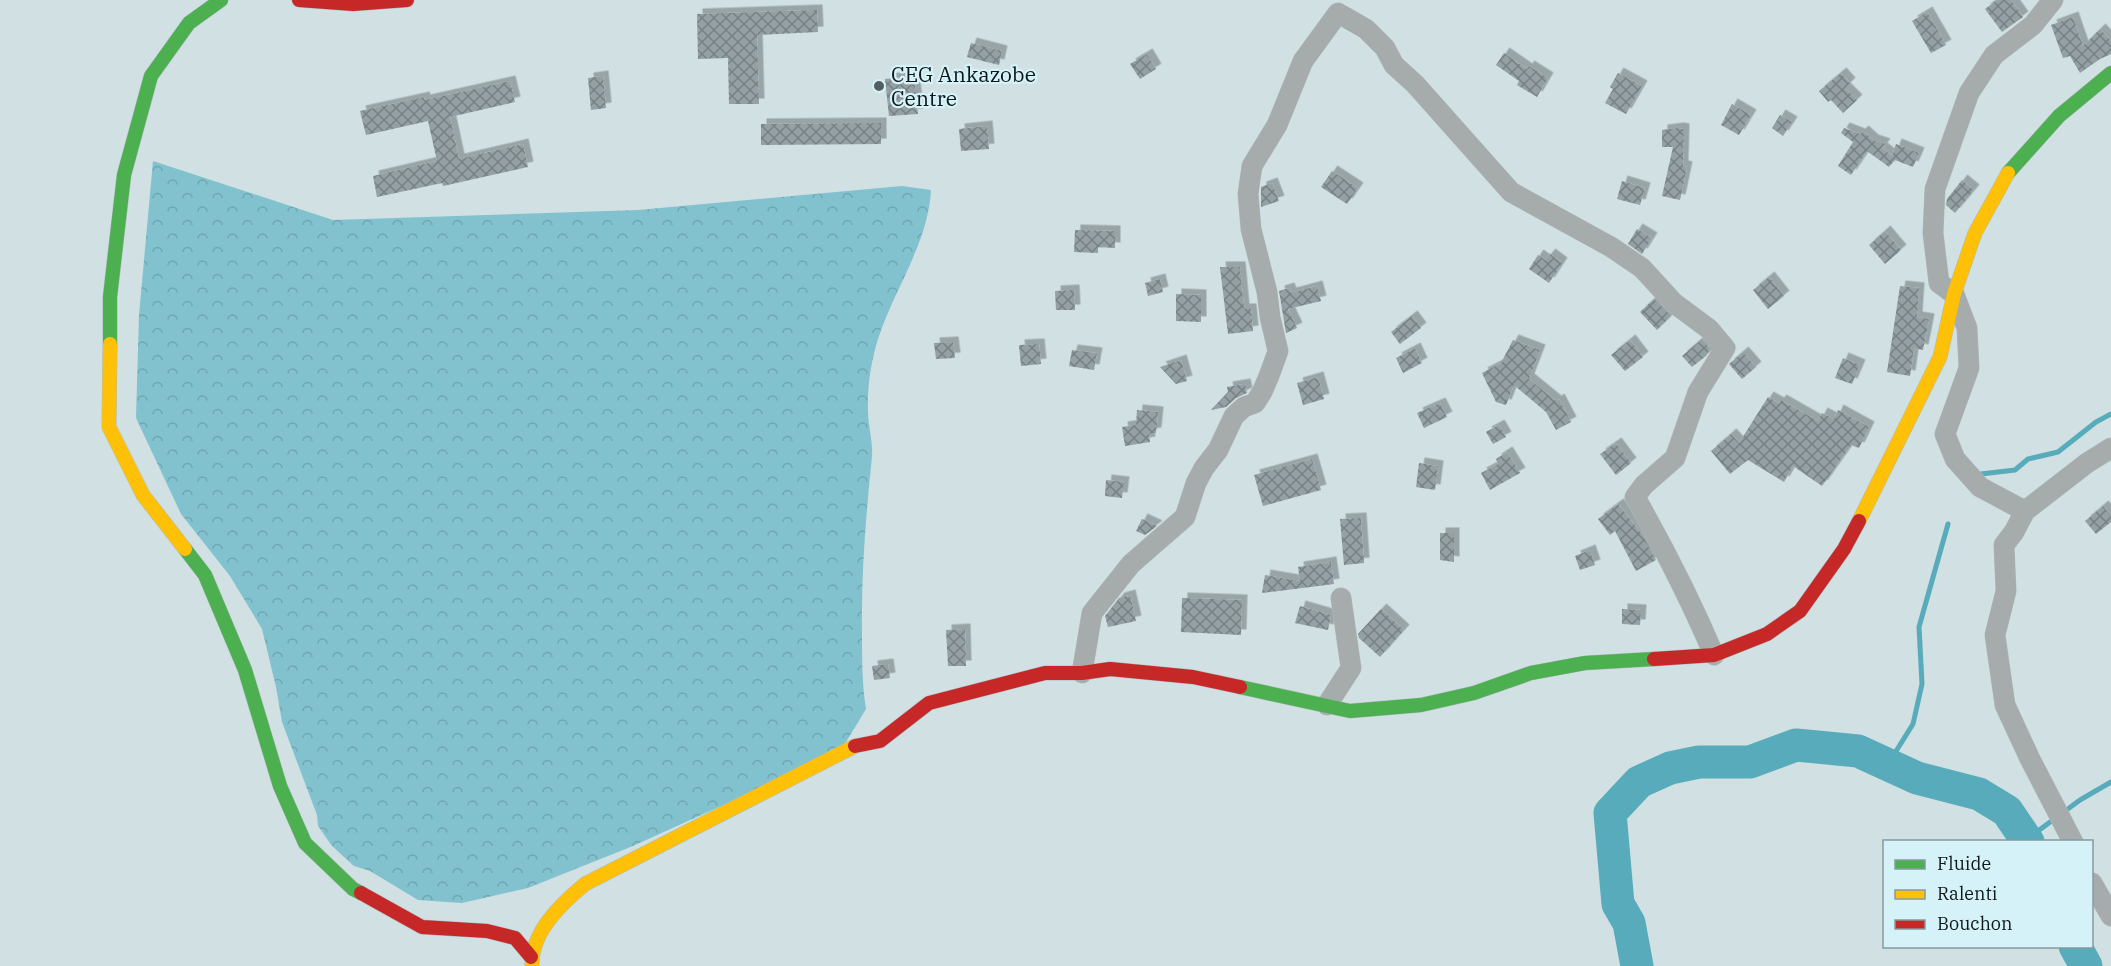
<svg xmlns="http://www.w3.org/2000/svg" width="2111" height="966" font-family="'IBM Plex Serif',serif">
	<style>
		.forest { fill: url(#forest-crowns) }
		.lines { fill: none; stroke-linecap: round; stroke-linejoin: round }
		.stream { stroke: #58abba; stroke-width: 5 }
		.river { stroke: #58abba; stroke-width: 33 }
		.building { fill: url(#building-cross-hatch); filter: url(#shadow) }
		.street-casing { stroke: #afbbbd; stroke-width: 21 }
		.fast-casing { stroke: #afbbbd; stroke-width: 15 }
		.slow-casing { stroke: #afbbbd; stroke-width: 15 }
		.jam-casing { stroke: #afbbbd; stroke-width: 15 }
		.street { stroke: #a6abac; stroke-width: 20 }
		.fast { stroke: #4caf50; stroke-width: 14 }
		.slow { stroke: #ffc107; stroke-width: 14 }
		.jam { stroke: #c62828; stroke-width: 14 }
		.poi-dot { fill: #525e61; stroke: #d5f2f8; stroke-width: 2 }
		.labels { text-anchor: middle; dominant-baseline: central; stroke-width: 4.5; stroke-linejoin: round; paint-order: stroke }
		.poi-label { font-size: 21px; fill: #0e181b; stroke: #d5f2f8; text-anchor: start }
	</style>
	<defs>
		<pattern id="forest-crowns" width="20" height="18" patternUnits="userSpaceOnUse" patternTransform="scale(1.5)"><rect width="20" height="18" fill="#82c2cf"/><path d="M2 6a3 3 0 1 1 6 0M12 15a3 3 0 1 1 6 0" fill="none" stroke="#6fa6b1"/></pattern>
		<pattern id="building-cross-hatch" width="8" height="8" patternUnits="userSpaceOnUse" patternTransform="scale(1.5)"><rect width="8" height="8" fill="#94a0a3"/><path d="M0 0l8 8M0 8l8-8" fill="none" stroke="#778184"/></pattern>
		<filter id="shadow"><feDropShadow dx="5.5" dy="-5.5" stdDeviation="0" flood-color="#0004"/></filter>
	</defs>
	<rect width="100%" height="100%" fill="#d0e0e3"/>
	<path class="forest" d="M153 161 333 220 638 210 902 186 931 190C928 244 894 289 878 339 871 362 867 387 868 411 868 426 873 441 872 456 866 515 861 573 862 633 862 659 862 684 866 709L840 752 633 846 528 888 462 903 418 900 370 871 354 866 332 846 318 826 317 815 282 722 276 687 262 629 230 576 181 514 136 418 139 315Z"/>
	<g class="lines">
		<path class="stream" d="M1981 474 2015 470 2028 459 2058 452 2096 422 2111 414
			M1888 764 1913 724 1922 684 1919 627 1948 524
			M2027 839 2080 800 2111 782"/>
		<path class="river" d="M2075 946 2086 966
			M1637 966 1629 923 1618 904 1610 813 1639 782 1670 768 1699 762H1750L1796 745 1858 751 1917 778 1979 794 2007 811 2028 842"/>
	</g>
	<path class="building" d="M1997 0H2011L2023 17 2002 32 1985 9Z
		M817 10 818 32 757 35 759 104H729L728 58 698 59 697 14Z
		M1927 12 1946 45 1931 53 1912 21Z
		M2073 17 2083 46 2100 29 2111 41V54L2100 59 2080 73 2070 56 2063 58 2051 25Z
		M971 43 1002 51 999 65 967 57Z
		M1504 53 1527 69 1529 66 1548 78 1537 97 1517 85 1519 81 1496 65Z
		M1147 54 1156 69 1140 79 1130 64Z
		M1618 73 1642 86 1626 114 1605 103 1613 89 1610 87Z
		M1841 73 1850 83 1845 88 1857 100 1843 113 1831 100 1828 102 1819 91Z
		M603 76 606 108 591 110 588 78Z
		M914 76 918 114 889 116 885 79Z
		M510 81 515 102 450 117 459 159 523 144 528 167 443 186 442 183 377 197 373 176 437 161 428 121 366 135 360 111 424 97 425 100Z
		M1732 104 1751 115 1739 135 1721 125Z
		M1780 115 1792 122 1783 136 1772 128Z
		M881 123V144L761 145V124Z
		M987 126 989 149 961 151 959 129Z
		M1678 128 1684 129 1683 166 1687 167 1680 200 1662 196 1673 147H1662V130Z
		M1844 128 1860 134 1863 131 1873 140 1885 144 1882 148 1892 156 1896 144 1919 153 1913 167 1895 160 1889 167 1867 151 1851 175 1838 166 1853 142 1841 133Z
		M1332 171 1358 188 1347 204 1321 187Z
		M1962 180 1974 190 1955 213 1946 205 1947 199Z
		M1622 181 1645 188 1640 205 1617 199Z
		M1272 183 1279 201 1261 207V187Z
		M1637 229 1652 238 1642 254 1628 244Z
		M1075 230 1115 231V248L1098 247V253L1074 252Z
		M1885 231 1901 250 1885 264 1869 245Z
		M1550 254 1562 263 1549 283 1529 269 1538 255 1545 260Z
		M1220 267H1240L1244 309H1251L1253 331 1228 334Z
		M1769 277 1784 296 1768 309 1753 290Z
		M1160 279 1163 292 1148 296 1145 283Z
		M1317 286 1321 301 1288 309 1297 328 1286 333 1279 291 1289 288 1291 293Z
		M1900 286 1919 288 1917 317 1929 319 1923 350 1914 348 1910 376 1887 372Z
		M1074 290 1075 310H1056L1055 291Z
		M1176 294 1201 295V322L1176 321Z
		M1654 299 1671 316 1657 330 1640 312Z
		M1412 316 1421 328 1400 344 1391 332Z
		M1702 339 1710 349 1706 356 1692 367 1682 356Z
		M1513 340 1540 350 1529 379 1556 401 1559 399 1571 422 1556 430 1546 412 1514 385 1506 405 1496 402 1482 373 1501 363Z
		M1630 340 1643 357 1625 371 1611 355Z
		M953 342 955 358 936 359 934 343Z
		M1039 344 1041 364 1021 366 1019 345Z
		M1415 348 1422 363 1403 373 1396 358Z
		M1072 350 1097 353 1094 370 1069 366Z
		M1743 352 1756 367 1742 379 1729 364Z
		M1843 358 1860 365 1852 384 1835 378Z
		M1181 360 1187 381 1176 384 1160 367Z
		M1318 377 1324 399 1303 405 1297 383Z
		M1245 384 1247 393 1236 398 1226 407 1211 410 1228 392 1227 387Z
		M1768 397 1779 403 1781 400 1818 421 1822 413 1834 419 1838 410 1869 427 1859 448 1851 445 1822 486 1793 466 1784 482 1748 460 1730 474 1711 451 1731 434 1739 443Z
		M1440 403 1447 417 1424 428 1417 413Z
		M1137 410 1158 412 1156 433 1149 434 1150 442 1125 446 1122 427 1136 425Z
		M1499 425 1506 437 1493 444 1486 432Z
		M1616 443 1631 463 1616 475 1600 454Z
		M1507 452 1520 473 1490 490 1481 473 1498 464 1496 459Z
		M1312 459 1321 490 1263 506 1254 475Z
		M1419 463 1438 466 1435 490 1416 487Z
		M1106 480 1124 482 1122 498 1105 496Z
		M1618 504 1642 534 1656 560 1636 571 1615 531 1610 535 1598 519Z
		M2103 506 2111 516V522L2096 534 2085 521Z
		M1361 518 1364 563 1344 565 1340 519Z
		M1142 519 1157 526 1145 535 1136 531Z
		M1440 533H1454V562L1440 560Z
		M1590 550 1595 565 1580 570 1575 556Z
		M1331 562 1334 584 1262 593 1265 575 1300 581 1298 567Z
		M1130 595 1136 621 1108 627 1105 616 1119 598Z
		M1182 598 1242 600 1241 635 1181 632Z
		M1300 606 1331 615 1328 630 1295 623Z
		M1381 609 1404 630 1380 657 1359 638 1358 634Z
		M1622 609 1641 610 1640 625 1622 624Z
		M965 629 966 666H948L946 630Z
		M888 664 890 678 874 680 872 666Z"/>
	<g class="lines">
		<g class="street-casing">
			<path id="street" d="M2053 0 2033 25 1994 55 1969 93 1935 189 1933 233 1939 283 1954 294 1967 328 1969 368 1945 434 1955 459 1980 487 2025 511 2087 463 2111 448
				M2025 511 2014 532 2004 545 2006 591 1995 635 2005 705 2030 759 2073 842
				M1082 673 1092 613 1131 564 1185 517 1196 483 1204 468 1218 450 1234 416 1244 407 1255 403 1262 392 1269 376 1278 351 1270 317 1267 292 1251 229 1248 194 1252 166 1277 125 1303 61 1338 13 1366 29 1385 48 1394 65 1415 84 1511 192 1611 247 1642 268 1674 303 1709 329 1725 348 1698 392 1675 458 1644 485 1635 497C1664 548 1691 601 1714 655
				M1327 705 1351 668 1341 598
				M2092 883 2111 916"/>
		</g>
		<g class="fast-casing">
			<path id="fast" d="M2008 173 2059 116 2111 73
				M110 344V297L124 175 151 76 189 23 221 0
				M185 549 205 575 245 670 280 786 305 843 353 889 361 893
				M1240 687 1350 711 1421 705 1474 693 1531 673 1585 663 1654 659"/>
		</g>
		<g class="slow-casing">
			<path id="slow" d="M110 344 109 427 143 495 185 549
				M1859 521 1940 357 1954 294 1975 233 2008 173
				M532 966C531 932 561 904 585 884L855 746"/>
		</g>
		<g class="jam-casing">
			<path id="jam" d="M299 0 353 4 407 0
				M1654 659 1714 655 1767 634 1800 611 1844 549 1859 521
				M855 746 880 741 929 703 1045 673H1082L1110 669 1193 677 1240 687
				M361 893 422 927 487 931 515 938 531 957"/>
		</g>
		<use href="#street" class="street"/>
		<use href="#fast" class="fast"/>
		<use href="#slow" class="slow"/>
		<use href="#jam" class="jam"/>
	</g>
	<circle class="poi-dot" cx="879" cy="86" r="6"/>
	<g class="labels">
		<g class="poi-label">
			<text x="891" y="74">CEG Ankazobe<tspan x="891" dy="24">Centre</tspan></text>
		</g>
	</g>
	<rect x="1883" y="840" width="210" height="108" fill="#d5f2f8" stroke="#859ba0" stroke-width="1.5"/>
	<rect x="1895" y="860" width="30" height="9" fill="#4caf50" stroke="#859ba0" stroke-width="1.5"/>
	<text x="1937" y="870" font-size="18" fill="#0e181b">Fluide</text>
	<rect x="1895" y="890" width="30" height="9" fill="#ffc107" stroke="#859ba0" stroke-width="1.5"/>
	<text x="1937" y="900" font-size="18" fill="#0e181b">Ralenti</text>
	<rect x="1895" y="920" width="30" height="9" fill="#c62828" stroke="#859ba0" stroke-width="1.5"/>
	<text x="1937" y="930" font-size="18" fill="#0e181b">Bouchon</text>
</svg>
